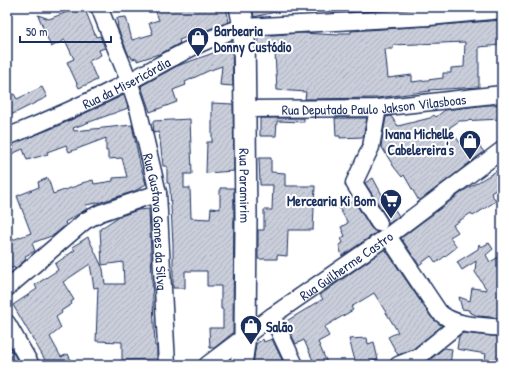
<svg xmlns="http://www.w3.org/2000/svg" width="509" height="372" font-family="'Patrick Hand',sans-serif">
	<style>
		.building { fill: url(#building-hatch); stroke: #1b2f5e; fill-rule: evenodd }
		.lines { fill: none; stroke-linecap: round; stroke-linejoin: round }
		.minor-casing { stroke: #1b2f5e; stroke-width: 19 }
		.major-casing { stroke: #1b2f5e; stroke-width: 24 }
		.minor { stroke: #fff; stroke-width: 16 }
		.major { stroke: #fff; stroke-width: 21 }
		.labels { text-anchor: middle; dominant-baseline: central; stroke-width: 4; stroke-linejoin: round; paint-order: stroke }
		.poi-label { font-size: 14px; font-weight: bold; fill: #1b2f5e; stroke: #fff; text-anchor: start }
		.street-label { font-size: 14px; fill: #1b2f5e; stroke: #fff }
	</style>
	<defs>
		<pattern id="building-hatch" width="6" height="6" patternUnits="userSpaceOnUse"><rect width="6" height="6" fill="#caceda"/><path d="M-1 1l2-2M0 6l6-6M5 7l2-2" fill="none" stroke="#adb1be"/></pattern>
	</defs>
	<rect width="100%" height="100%" fill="#fff"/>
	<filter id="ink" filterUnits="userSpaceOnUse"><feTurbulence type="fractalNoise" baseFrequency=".025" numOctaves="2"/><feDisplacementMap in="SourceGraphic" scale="8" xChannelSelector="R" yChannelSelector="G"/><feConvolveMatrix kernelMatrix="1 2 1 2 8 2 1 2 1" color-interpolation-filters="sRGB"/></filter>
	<g filter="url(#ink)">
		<path class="building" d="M80 7H84L96 37 100 36 105 48 99 50 101 55 89 61 97 80 79 88 67 62 74 59 65 40 51 47 38 15 49 19Z
			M154 7H226L229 22 179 40 180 43 162 53 137 61V58L132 59 131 56H129L118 29 117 18 126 17 132 40 153 34 149 23 159 20Z
			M252 7H284V10L254 17Z
			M350 7H434L350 12Z
			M502 20V45L479 47V87L429 90 430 91 377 98 305 99 306 92 277 90 275 52H258V36L301 33 339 35V33H351V31L430 26ZM465 42 464 67 451 68V73H443V78L412 82V75L388 78 385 49H393V45Z
			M232 42 233 86 220 85 222 66 208 71 185 82 186 85 173 90 177 102 150 112 141 86 177 66 216 52 215 49Z
			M42 87 47 97 7 117V99L14 94 17 99Z
			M124 95 128 108 73 128 74 131 132 125 140 164 146 184 135 191 101 202 86 205 87 209 65 222 66 225 54 235 32 243 35 251 25 256 26 259 15 269 14 267 7 270V242L31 233 17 196 39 187 38 182 48 178 53 194 82 184V183L93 180 94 184 113 181V178L127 177 122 158 108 159V151H106V138L69 152 66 145 47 152 48 154 27 160 23 149 7 156V146L58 126Z
			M212 103 233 104 234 171 206 173 207 142H212Z
			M487 105H502V119L459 121 449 128 461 144 472 136 484 152 419 201 404 175 402 177 394 167 381 146 386 117 391 116 398 126 430 118 434 115 436 117 445 110Z
			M260 118H304V122L277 121 276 136H260Z
			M335 118H367L363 137 340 138V136H336Z
			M190 119 192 174H184V188H190L191 218 210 219 211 208 220 209V188H234L233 333 214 348H210L209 328H223V309H221V286H207V271H185V288H173V244L170 189 169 183H167V166H163L159 132 154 133 153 123V121Z
			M259 158H271V172L285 173V186H315L313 230H288L287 256 277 255V259H258V230H264V210H272L273 185H260Z
			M498 170 502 175V186L491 193 496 201 473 216 471 213 453 225 458 232 450 237 457 247 436 263 431 256 419 265 401 238 465 190Z
			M373 178 387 204 390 202 399 216 388 224 387 218 365 183Z
			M354 201 371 228 377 232 342 256 339 245 343 243 341 238 345 236 341 227 348 223 339 208Z
			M149 209 155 346H157V359L122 360V342L96 341 98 287 94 288 90 264 63 282 74 300 71 302 72 304 61 311 62 313 56 317 61 328 50 337 61 357 68 354 73 365H48L13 305 37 289 35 285 58 270 55 264 75 250 72 247 88 237 103 269 105 284H124L123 262 102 265 100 229 118 217 138 210Z
			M489 243 493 249 486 255 490 262 502 255V318L478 316 469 312V310L462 309 459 297 470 301 472 288 487 290 475 272 476 261 462 270 457 262 478 249 479 244 481 247Z
			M385 249 431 317 442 326 413 349 398 355 388 337 398 332 374 293 351 307 353 310 324 327 329 336 318 342 328 365H315L304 340 296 344 285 322 323 299 320 295Z
			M463 333 502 337 501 365H484L486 354 457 349 459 336Z
			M367 338 368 344 374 342 378 360 356 364 349 339Z
			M263 339 264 342 272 339 284 364 253 365 256 344Z
			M7 342 20 365H7Z
			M444 348 452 349 450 365H427V362Z"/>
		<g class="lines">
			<g class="minor-casing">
				<g id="minor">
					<path id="s1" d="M99 7 129 81 138 108 158 193 167 365"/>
					<path d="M378 108 371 147 354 183 379 223"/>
					<path id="s2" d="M245 109 378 108 502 94"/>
					<path id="s3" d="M7 137C49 120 91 101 132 80 168 61 204 38 244 27L429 17 502 10"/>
					<path d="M388 236 439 312C455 327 481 325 502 328"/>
					<path d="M7 288 85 221 100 213 158 193"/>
					<path d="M272 316 295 365"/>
					<path d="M7 323 31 365"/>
					<path id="s4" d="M207 365 272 316 388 236 502 150"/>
					<path d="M398 365 418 357 460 323"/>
				</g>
			</g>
			<g class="major-casing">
				<g id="major">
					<path id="s5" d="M240 7 244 27 246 219 245 336 241 365"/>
				</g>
			</g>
			<use href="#minor" class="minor"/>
			<use href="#major" class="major"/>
		</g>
	</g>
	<defs>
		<g id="shop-pin" transform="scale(1.15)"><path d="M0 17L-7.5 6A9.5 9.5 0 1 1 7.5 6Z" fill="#1b2f5e" stroke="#fff"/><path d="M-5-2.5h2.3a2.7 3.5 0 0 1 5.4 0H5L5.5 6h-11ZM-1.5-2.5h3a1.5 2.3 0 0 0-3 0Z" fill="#fff"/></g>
		<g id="supermarket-pin" transform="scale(1.15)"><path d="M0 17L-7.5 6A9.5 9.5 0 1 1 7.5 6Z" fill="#1b2f5e" stroke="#fff"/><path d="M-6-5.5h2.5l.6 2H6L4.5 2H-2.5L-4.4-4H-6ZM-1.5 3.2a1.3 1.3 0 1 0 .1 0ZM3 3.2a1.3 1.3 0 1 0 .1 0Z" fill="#fff"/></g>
	</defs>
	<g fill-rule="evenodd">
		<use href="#shop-pin" x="198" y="38"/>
		<use href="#shop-pin" x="470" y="141"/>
		<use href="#supermarket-pin" x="391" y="200"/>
		<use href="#shop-pin" x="251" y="326"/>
	</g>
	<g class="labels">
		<g class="poi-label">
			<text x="214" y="30">Barbearia<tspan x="214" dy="16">Donny Custódio</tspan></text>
			<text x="454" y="133" text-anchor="end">Ivana Michelle<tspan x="454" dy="16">Cabelereira's</tspan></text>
			<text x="376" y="200" text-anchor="end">Mercearia Ki Bom</text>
			<text x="266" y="326">Salão</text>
		</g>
		<g class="street-label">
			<text stroke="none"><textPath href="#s3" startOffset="131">Rua da Misericórdia</textPath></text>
			<text stroke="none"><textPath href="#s2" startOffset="129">Rua Deputado Paulo Jakson Vilasboas</textPath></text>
			<text stroke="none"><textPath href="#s5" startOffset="179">Rua Paramirim</textPath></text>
			<text stroke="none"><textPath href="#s1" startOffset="224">Rua Gustavo Gomes da Silva</textPath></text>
			<text stroke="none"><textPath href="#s4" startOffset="171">Rua Guilherme Castro</textPath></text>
		</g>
	</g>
	<rect width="509" height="372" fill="none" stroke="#fff" stroke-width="24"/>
	<rect x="12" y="12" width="485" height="348" fill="none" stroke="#1b2f5e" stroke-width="1.5" filter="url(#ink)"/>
	<path d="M20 36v6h91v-6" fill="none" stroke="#1b2f5e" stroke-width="2"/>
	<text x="26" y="36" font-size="12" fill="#1b2f5e" stroke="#ffffff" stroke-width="3" paint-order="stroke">50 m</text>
</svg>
